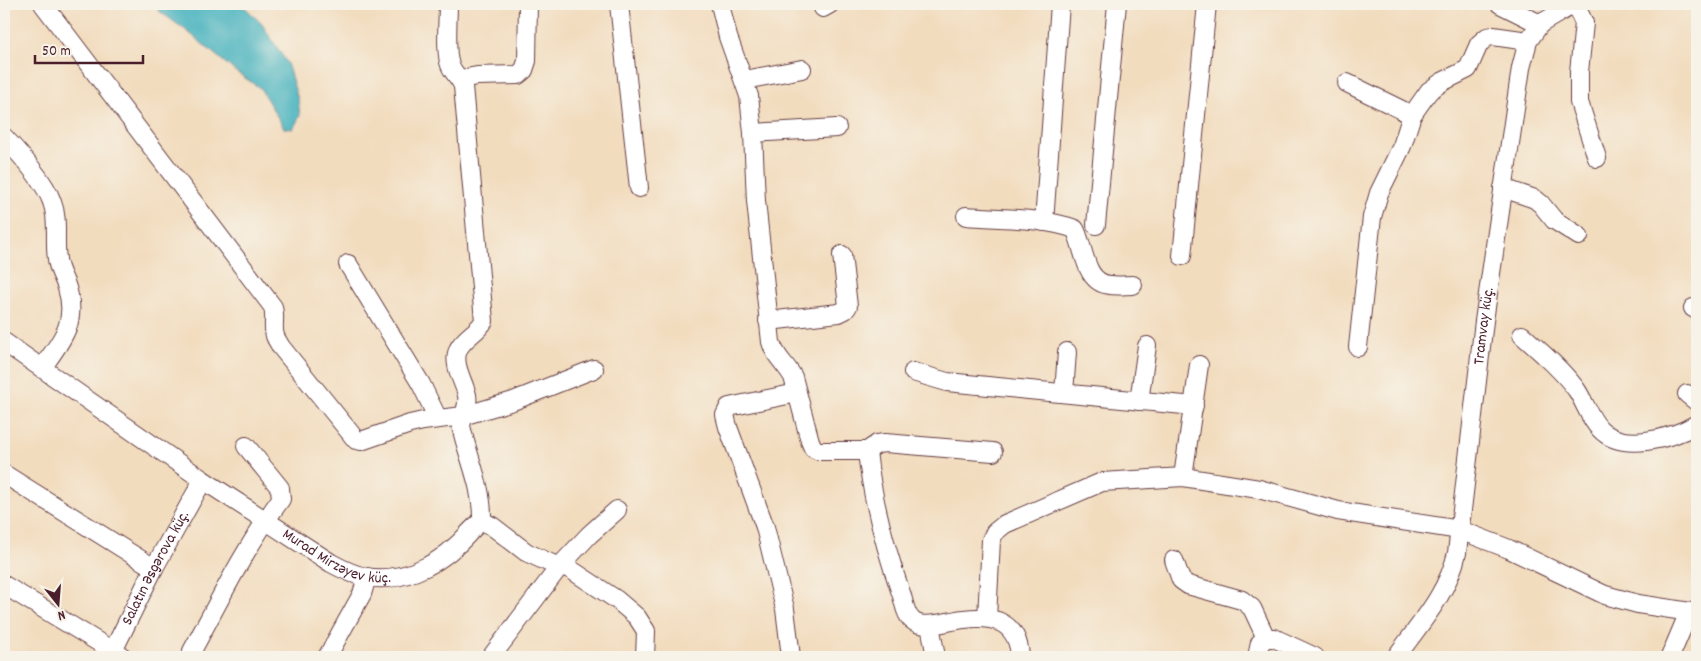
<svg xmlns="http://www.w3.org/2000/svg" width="1701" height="661" font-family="Dekko,sans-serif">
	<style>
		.water { fill: #42b1be; stroke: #466874 }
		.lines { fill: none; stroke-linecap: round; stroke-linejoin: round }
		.minor-casing { stroke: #633b41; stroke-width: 20 }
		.minor { stroke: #fff; stroke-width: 18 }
		.labels { text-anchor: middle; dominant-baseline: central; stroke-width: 4.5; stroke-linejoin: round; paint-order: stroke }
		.street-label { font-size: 16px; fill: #4a1f2b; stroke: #f7f3e8 }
	</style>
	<rect width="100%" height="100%" fill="#f7f3e8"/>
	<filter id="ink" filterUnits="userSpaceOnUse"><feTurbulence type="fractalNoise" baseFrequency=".02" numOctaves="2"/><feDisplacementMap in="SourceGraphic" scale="10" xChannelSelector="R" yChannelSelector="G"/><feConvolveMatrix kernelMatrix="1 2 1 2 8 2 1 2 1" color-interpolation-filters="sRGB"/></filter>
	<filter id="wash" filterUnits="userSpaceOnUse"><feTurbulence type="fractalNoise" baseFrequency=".0096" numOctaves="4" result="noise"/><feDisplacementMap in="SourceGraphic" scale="20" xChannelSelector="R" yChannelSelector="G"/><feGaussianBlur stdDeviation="1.12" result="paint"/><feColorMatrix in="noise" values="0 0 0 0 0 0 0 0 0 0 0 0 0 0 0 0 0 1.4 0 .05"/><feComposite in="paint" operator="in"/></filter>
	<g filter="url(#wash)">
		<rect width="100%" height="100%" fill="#f2dcbe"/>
		<path class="water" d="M152 4H242L262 24 287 63 298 99 300 116 293 129 284 128 260 88 236 72 187 31 159 11Z"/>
	</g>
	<g filter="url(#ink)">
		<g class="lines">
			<g class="minor-casing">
				<g id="minor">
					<path d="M43 4 273 307C276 319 272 326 275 336 276 339 279 343 281 347L356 440 361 441 410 424 423 421 463 416 513 401 594 369"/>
					<path d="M448 4C448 19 445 52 450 65 453 73 460 78 463 86L484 321C477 333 463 338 458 350 452 364 464 382 467 395 469 406 463 415 461 426 468 458 483 487 482 521"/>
					<path d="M619 4 639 188"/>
					<path d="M720 4 728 37 749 96 753 133 756 201 771 342C775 357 786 364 793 377L810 441 813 448 819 451H867C872 500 886 550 902 596 904 603 906 615 912 620 923 631 950 620 964 619 994 615 1018 622 1020 657"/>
					<path d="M1500 4 1540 24"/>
					<path d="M1575 4 1584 23 1579 72V102L1597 158"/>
					<path d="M823 8 830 4"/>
					<path d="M460 79 477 76 518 75 524 70 527 61 528 4"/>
					<path d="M745 80 802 69"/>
					<path d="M1347 83 1412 115"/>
					<path d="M753 133 837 128"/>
					<path d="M4 137C19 153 45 181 52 202 59 220 54 240 57 259 58 270 64 278 67 288 78 323 61 341 42 368"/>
					<path d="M1503 188 1535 199 1541 204 1554 220 1579 236"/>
					<path d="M966 216C1001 219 1041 217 1075 229 1085 248 1084 283 1110 285 1117 286 1126 285 1133 285"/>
					<path d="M1044 222 1060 4"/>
					<path d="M1096 225 1117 4"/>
					<path d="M1182 256 1207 4"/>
					<path d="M348 264 421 384 438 419"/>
					<path d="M1693 308 1697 310"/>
					<path d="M768 321 839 313 845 310 848 306 842 255"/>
					<path d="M1522 335C1541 352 1561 369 1576 389 1585 402 1589 418 1600 429 1622 453 1673 438 1697 424"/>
					<path id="s1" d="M4 342 203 480 331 563C342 569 354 575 366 577 399 583 434 567 457 545 466 537 472 528 482 521L492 526 526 552 550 563 570 569 617 600 637 617 646 631 645 657"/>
					<path d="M1358 347 1372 217 1379 193 1402 146 1412 115 1429 91 1442 82 1468 69 1479 44 1487 37 1493 36 1528 41"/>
					<path d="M913 372 947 382 1194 406"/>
					<path d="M1064 393 1067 352"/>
					<path d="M1687 394 1697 402"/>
					<path d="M1139 401 1147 346"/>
					<path d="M867 451 877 444 885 443 993 452"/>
					<path d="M4 474 154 568"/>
					<path d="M1183 477 1199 365"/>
					<path d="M1174 560 1181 580 1188 585 1242 600 1252 608 1266 638"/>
					<path d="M4 585 123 657"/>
					<path d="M987 618 991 540 995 532 1005 524 1102 482 1183 477 1259 489 1338 511 1460 530 1509 549 1605 595 1638 604 1697 613"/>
					<path d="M930 625 936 657"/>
					<path d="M192 651C220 599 246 546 281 499L280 488 246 446"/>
					<path id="s2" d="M110 657 154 568 203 480"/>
					<path d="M327 657 362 594 367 577"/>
					<path d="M491 657 560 566 589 535 617 510"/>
					<path d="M791 657 785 609 765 527 728 427 725 415 729 407 797 393"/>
					<path d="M1257 657 1260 643 1266 638H1274L1315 657"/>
					<path id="s3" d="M1396 657C1419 625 1448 593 1457 553L1484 321 1521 68 1528 41 1540 24 1574 4"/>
					<path d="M1670 657 1689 612"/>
				</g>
			</g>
			<use href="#minor" class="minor"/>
		</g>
	</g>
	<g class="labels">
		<g class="street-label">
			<text stroke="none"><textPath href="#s3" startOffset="350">Tramvay küç.</textPath></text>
			<text stroke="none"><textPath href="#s1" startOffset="398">Murad Mirzəyev küç.</textPath></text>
			<text stroke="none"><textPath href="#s2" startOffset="100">Salatın Əsgərova küç.</textPath></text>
		</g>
	</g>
	<rect width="1701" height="661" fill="none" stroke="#f7f3e8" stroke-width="20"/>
	<g transform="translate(58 604) rotate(163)" stroke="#f7f3e8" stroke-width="4" paint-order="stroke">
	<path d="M0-4L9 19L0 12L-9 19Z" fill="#4a1f2b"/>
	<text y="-8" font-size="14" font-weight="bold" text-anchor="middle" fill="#4a1f2b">N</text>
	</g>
	<path d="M35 55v8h108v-8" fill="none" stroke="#4a1f2b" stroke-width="2.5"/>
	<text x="42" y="55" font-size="15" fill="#4a1f2b" stroke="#f7f3e8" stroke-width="4" paint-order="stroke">50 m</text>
</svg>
